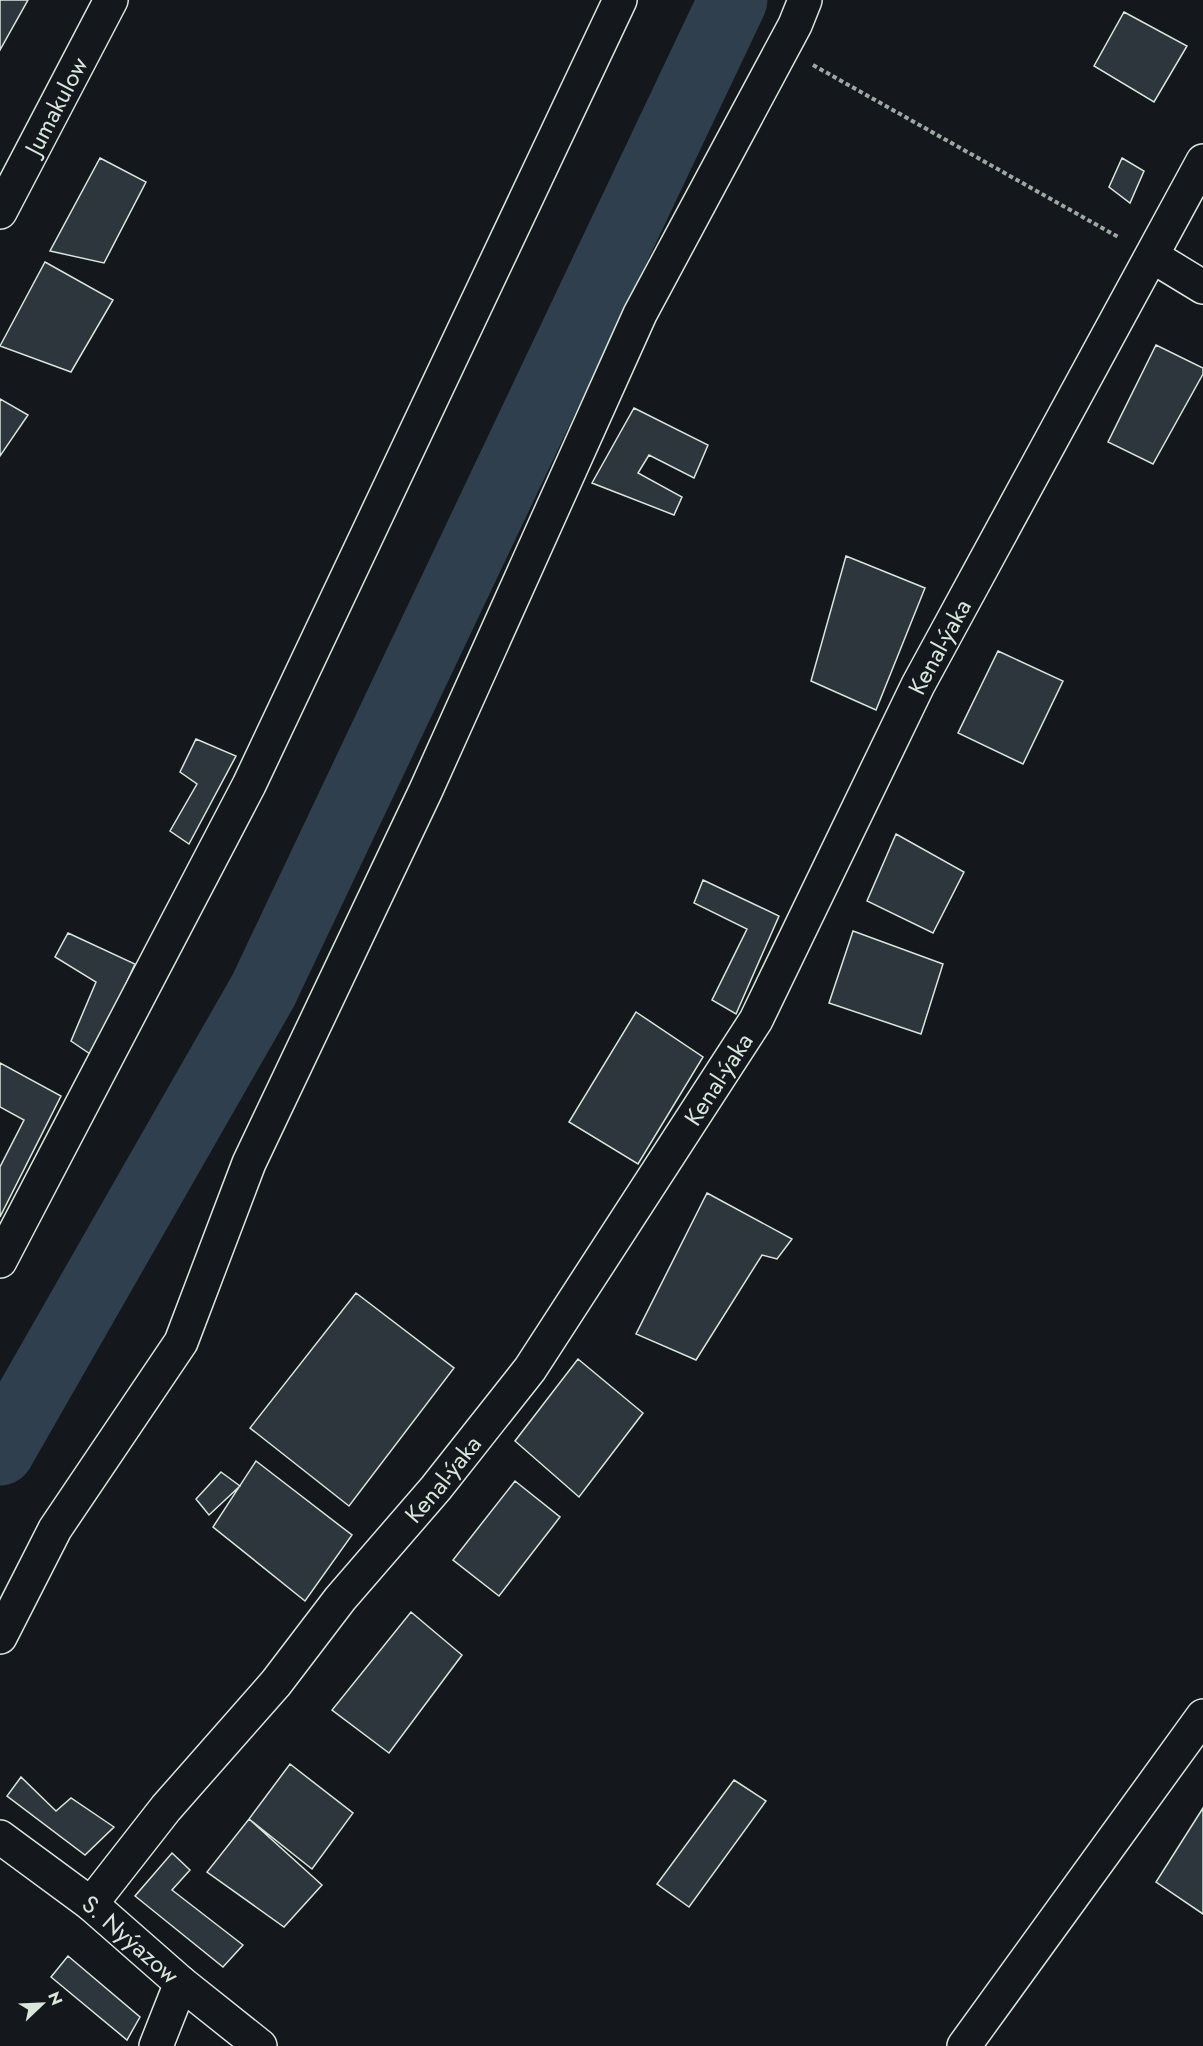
<svg xmlns="http://www.w3.org/2000/svg" width="1203" height="2046" font-family="Jost,sans-serif">
	<style>
		.lines { fill: none; stroke-linecap: round; stroke-linejoin: round }
		.river { stroke: #2f3f4d; stroke-width: 69 }
		.building { fill: #2c363c; stroke: #d8e6dc; stroke-width: 1.5 }
		.minor-casing { stroke: #d8e6dc; stroke-width: 36 }
		.tertiary-casing { stroke: #d8e6dc; stroke-width: 36 }
		.path { stroke: #9da8a2; stroke-width: 4; stroke-dasharray: 4.5 3; stroke-linecap: butt }
		.minor { stroke: #14181c; stroke-width: 33 }
		.tertiary { stroke: #14181c; stroke-width: 33 }
		.labels { text-anchor: middle; dominant-baseline: central; stroke-width: 4.5; stroke-linejoin: round; paint-order: stroke }
		.street-label { font-size: 24px; fill: #d8e6dc; stroke: #14181c }
	</style>
	<rect width="100%" height="100%" fill="#14181c"/>
	<g class="lines">
		<path class="river" d="M0 1451 263 991 733 0"/>
	</g>
	<path class="building" d="M0 0H28L0 50Z
		M1124 12 1187 46 1154 102 1094 66Z
		M100 158 146 182 104 263 50 251Z
		M1122 158 1144 171 1130 203 1109 187Z
		M45 262 113 300 71 372 0 346Z
		M1156 345 1203 368V374L1153 464 1108 442Z
		M0 399 28 415 0 456Z
		M634 408 708 445 694 478 649 455 638 473 682 497 674 515 592 483Z
		M846 556 925 588 876 710 811 681Z
		M998 651 1063 681 1023 764 958 733Z
		M196 739 236 756 189 844 170 831 197 784 180 772Z
		M896 834 964 872 933 933 867 901Z
		M703 880 779 916 736 1014 712 1000 747 929 694 903Z
		M853 931 943 964 921 1034 829 1003Z
		M68 933 135 964 93 1056 71 1041 96 982 55 957Z
		M636 1012 703 1057 638 1164 569 1122Z
		M0 1063 61 1096 0 1217V1167L24 1120 0 1107Z
		M707 1193 792 1239 777 1259 762 1255 696 1360 636 1334Z
		M356 1293 454 1368 349 1506 250 1428Z
		M578 1359 643 1413 579 1497 515 1441Z
		M256 1461 352 1535 305 1601 213 1527Z
		M221 1472 240 1486 209 1515 196 1499Z
		M515 1481 560 1517 499 1596 453 1560Z
		M411 1612 462 1655 389 1753 332 1710Z
		M290 1764 353 1813 312 1869 249 1819Z
		M21 1777 56 1811 71 1798 114 1827 85 1855 7 1796Z
		M734 1780 766 1801 689 1907 657 1884Z
		M1203 1808V1914L1156 1882Z
		M249 1819 322 1885 284 1927 207 1872Z
		M172 1853 190 1870 172 1890 243 1945 223 1967 135 1896Z
		M68 1956 140 2017 127 2040 51 1977Z"/>
	<g class="lines">
		<g class="minor-casing">
			<g id="minor">
				<path id="s1" d="M0 212 111 0"/>
				<path d="M1152 256 1203 287"/>
				<path d="M0 1261 249 785 620 0"/>
				<path d="M0 1637 55 1529 181 1342 249 1163 426 790 640 314 795 25 805 0"/>
				<path id="s2" d="M91 1904 166 1808 276 1683 340 1599 436 1488 530 1369 756 1020 918 685 1203 161"/>
				<path d="M156 2046 181 1983"/>
				<path d="M964 2046 1203 1716"/>
			</g>
		</g>
		<g class="tertiary-casing">
			<g id="tertiary">
				<path id="s3" d="M0 1837 91 1904 181 1983 260 2046"/>
			</g>
		</g>
		<path class="path" d="M813 65 1120 238"/>
		<use href="#minor" class="minor"/>
		<use href="#tertiary" class="tertiary"/>
	</g>
	<g class="labels">
		<g class="street-label">
			<text stroke="none"><textPath href="#s1" startOffset="120">Jumakulow</textPath></text>
			<text stroke="none"><textPath href="#s2" startOffset="1524">Kenal-ýaka</textPath></text>
			<text stroke="none"><textPath href="#s2" startOffset="1038">Kenal-ýaka</textPath></text>
			<text stroke="none"><textPath href="#s2" startOffset="552">Kenal-ýaka</textPath></text>
			<text stroke="none"><textPath href="#s3" startOffset="166">S. Nyýazow</textPath></text>
		</g>
	</g>
	<g transform="translate(42 2004) rotate(67)" stroke="#14181c" stroke-width="4.5" paint-order="stroke">
	<path d="M0-4.5L10 22L0 15L-10 22Z" fill="#d8e6dc"/>
	<text y="-9" font-size="16" font-weight="bold" text-anchor="middle" fill="#d8e6dc">N</text>
	</g>
</svg>
